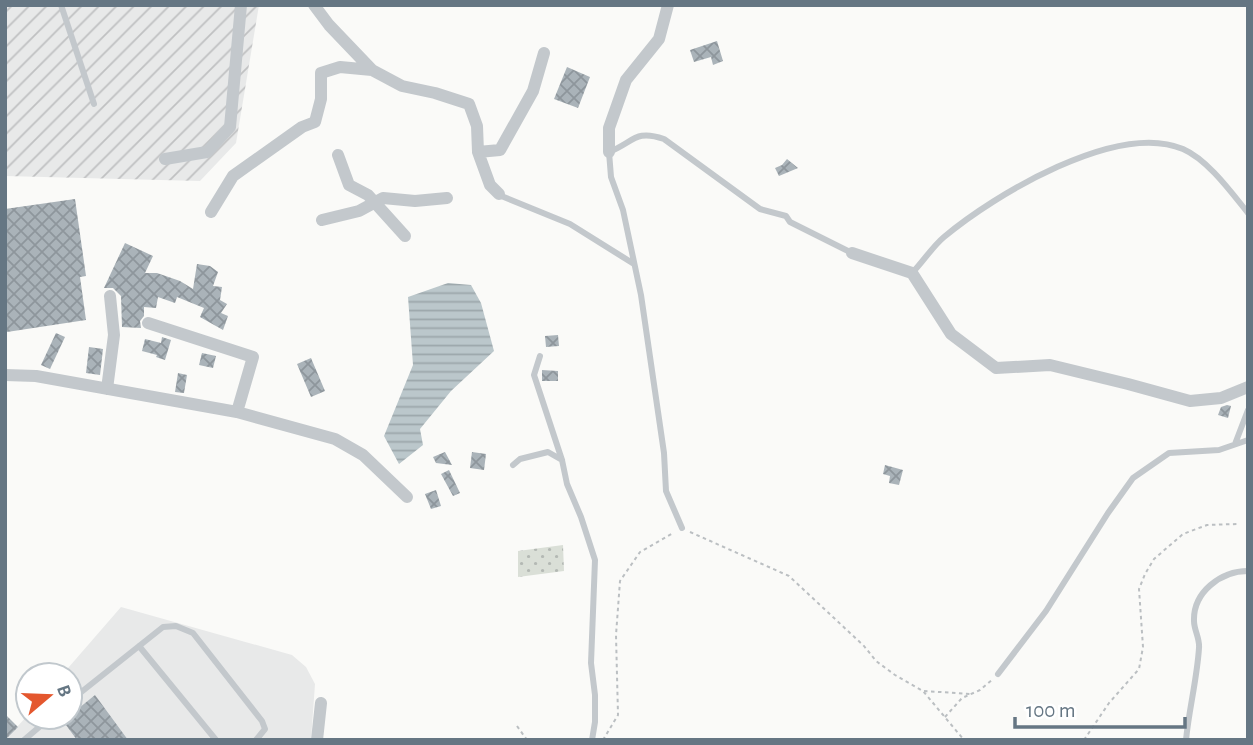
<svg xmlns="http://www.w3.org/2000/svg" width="1253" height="745" font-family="'Alegreya Sans',sans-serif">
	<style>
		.built { fill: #e8e9e9 }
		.industrial { fill: url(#industrial-furrows) }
		.grass { fill: url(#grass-dots) }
		.water { fill: url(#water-rules) }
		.building { fill: url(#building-cross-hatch) }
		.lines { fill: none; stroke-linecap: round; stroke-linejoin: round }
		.path { stroke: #bbbfc2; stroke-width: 2; stroke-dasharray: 3.5 3.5; stroke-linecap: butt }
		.service { stroke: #c3c8cc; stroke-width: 6 }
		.minor { stroke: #c3c8cc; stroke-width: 12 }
	</style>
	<defs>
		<pattern id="industrial-furrows" width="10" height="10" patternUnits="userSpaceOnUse" patternTransform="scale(1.75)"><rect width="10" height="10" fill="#e8e9e9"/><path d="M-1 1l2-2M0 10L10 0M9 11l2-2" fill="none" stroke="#c0c1c2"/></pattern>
		<pattern id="grass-dots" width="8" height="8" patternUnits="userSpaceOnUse" patternTransform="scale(1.75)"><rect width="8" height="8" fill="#dadfd7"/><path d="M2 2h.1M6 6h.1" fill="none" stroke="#b4b9b4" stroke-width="1.8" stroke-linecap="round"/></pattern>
		<pattern id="water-rules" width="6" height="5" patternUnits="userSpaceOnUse" patternTransform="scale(1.75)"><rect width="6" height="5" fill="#bbc7cb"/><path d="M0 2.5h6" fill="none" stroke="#9ca6aa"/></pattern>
		<pattern id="building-cross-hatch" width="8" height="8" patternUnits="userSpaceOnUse" patternTransform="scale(1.75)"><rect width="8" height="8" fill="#aab3b9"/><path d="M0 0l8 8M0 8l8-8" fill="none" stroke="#8e969c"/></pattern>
	</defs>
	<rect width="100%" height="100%" fill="#fafaf8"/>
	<path class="built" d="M121 607 292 655 306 667 315 684 311 740H5L28 715V717H70V675H62Z"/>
	<path class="industrial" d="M5 5H259L236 143 200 181 5 176Z"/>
	<path class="grass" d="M563 545 564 571 518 577V551Z"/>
	<path class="water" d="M448 283 471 285 481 303 494 351 451 391 420 429 423 445 399 464 384 436 413 365 408 297Z"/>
	<path class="building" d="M717 41 723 61 713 65 711 57 694 62 690 50Z
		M567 67 590 77 578 108 554 99Z
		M787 159 798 168 779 176 775 168 782 165Z
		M75 199 86 276 80 277 86 320 7 332 5 209Z
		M125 243 153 256 145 273H157L180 281 193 289 197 264 210 266 218 272 213 286 222 287 220 300 227 304 221 313 228 316 223 330 200 317 204 308 177 297 175 303 158 297 156 308 144 307V316L140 321 141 328 122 327 121 296 113 288H104Z
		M56 333 65 337 50 369 41 365Z
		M558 335 559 346 546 347 545 336Z
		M162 337 171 340 165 360 156 357 157 355 142 351 145 339 161 343Z
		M89 347 103 349 100 375 86 373Z
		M202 353 216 356 213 368 199 365Z
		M311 358 325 391 311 397 297 364Z
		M542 370 558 371V381H542Z
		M178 373 187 375 184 393 175 392Z
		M1227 405 1231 406 1228 418 1218 415 1221 407Z
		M445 452 452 465 436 463 433 457Z
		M472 452 486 454 484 470 470 468Z
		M885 465 903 470 899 485 889 483 890 476 883 474Z
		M449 470 460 493 453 496 441 474Z
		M436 490 441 506 431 509 425 494Z
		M95 695 128 740H77L63 721Z
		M5 714 18 727 5 740Z"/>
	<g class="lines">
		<path class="path" d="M690 532 789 576 864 646 876 661 895 675 923 691 964 740
			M924 691 971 694
			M945 717 962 698 980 690 992 680
			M517 726 527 740
			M603 740 618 715 616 635 620 581 640 552 673 533
			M1084 740 1109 703 1139 669 1143 647 1139 589 1145 574 1154 559 1183 534 1207 525 1237 524"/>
		<path class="service" d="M61 5 94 104
			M499 195 570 224 634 264
			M912 273C923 262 932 247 944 237 994 195 1117 121 1183 149 1208 160 1231 192 1248 213
			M540 356 534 375 562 460 567 484 581 517 595 560 591 663 595 695V722L592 740
			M1235 444 1248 410
			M513 465 520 459 548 452 562 460
			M682 528 666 491 664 453 641 295 623 210 611 177 609 152C634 142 635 129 664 139L760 209 786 216 790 222 852 253
			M139 646 216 740
			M998 674 1046 611 1108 513 1133 478 1169 453 1219 450 1248 440
			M70 701 163 627 176 626 193 633 262 721 265 729 256 740
			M24 740 51 717
			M1186 740C1189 709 1197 679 1199 648 1200 639 1194 630 1194 621 1193 592 1221 571 1248 571"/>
		<path class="minor" d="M314 5 329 25 372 70
			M478 152 500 150 533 91 544 53
			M609 152V128L626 80 659 39 668 5
			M338 155 349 185 368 195 405 236
			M165 159 207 152 230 127 241 5
			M211 212 233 176 302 127 315 122 321 99V73L340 67 372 70 402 86 435 93 469 104 477 126 478 152 490 185 499 194
			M322 220 359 211 383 198 415 201 447 198
			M852 253 912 273 951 334 996 368 1050 365 1128 384 1190 401 1221 398 1248 387
			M148 323 253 357 237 412
			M5 375 36 376 237 412 335 439 363 455 407 497
			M107 389 114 335 110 296
			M317 740 321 703"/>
	</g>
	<rect width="1253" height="745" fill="none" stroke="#657683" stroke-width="14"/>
	<g transform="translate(49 696) rotate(71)"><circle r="33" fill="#ffffff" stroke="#c1c8cd" stroke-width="2"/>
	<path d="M0-5L12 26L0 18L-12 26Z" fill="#e4572e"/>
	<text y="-10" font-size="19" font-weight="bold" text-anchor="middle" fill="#657683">B</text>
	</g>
	<path d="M1015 717v10h170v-10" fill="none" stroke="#657683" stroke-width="3.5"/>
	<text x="1026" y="717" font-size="21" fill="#657683" stroke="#ffffff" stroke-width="5" paint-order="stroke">100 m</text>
</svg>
